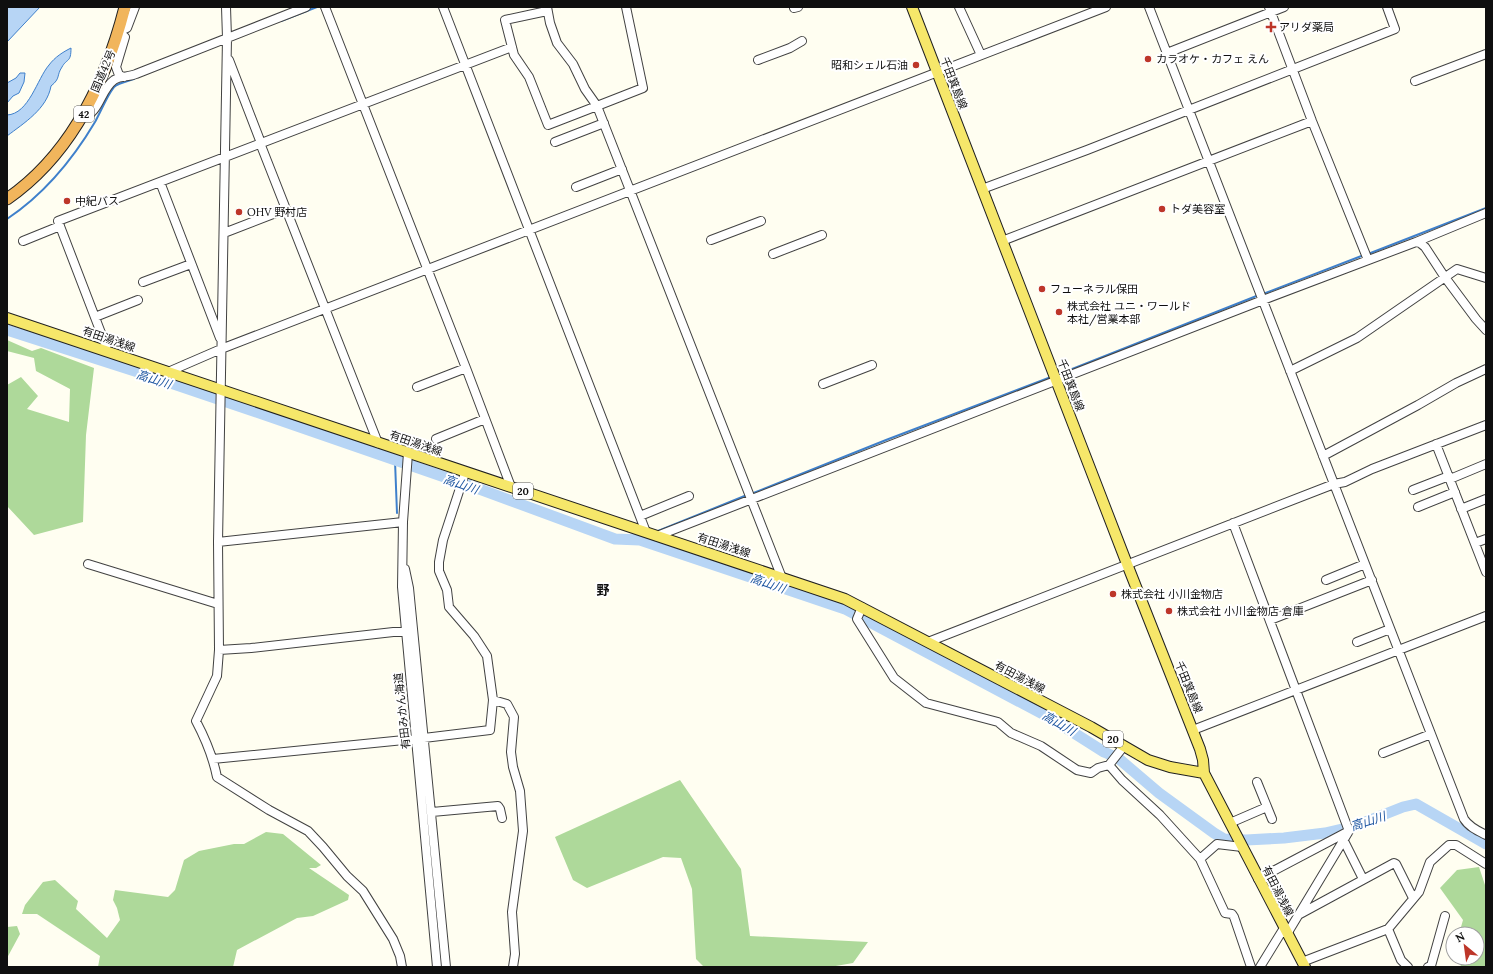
<svg xmlns="http://www.w3.org/2000/svg" width="1493" height="974" font-family="Lora,'Noto Sans JP',serif">
	<style>
		.forest { fill: #aed99a }
		.water { fill: #b7d5f5; stroke: #3f80cb }
		.lines { fill: none; stroke-linecap: round; stroke-linejoin: round }
		.stream { stroke: #3f80cb; stroke-width: 2 }
		.river { stroke: #b7d5f5; stroke-width: 11 }
		.minor-casing { stroke: #424242; stroke-width: 10 }
		.major-casing { stroke: #202020; stroke-width: 12 }
		.highway-casing { stroke: #202020; stroke-width: 13 }
		.minor { stroke: #fff; stroke-width: 8 }
		.major { stroke: #f6e76a; stroke-width: 10 }
		.highway { stroke: #f1b55c; stroke-width: 11 }
		.poi-dot { fill: #bd3629; stroke: #fff; stroke-width: 1.5 }
		.labels { text-anchor: middle; dominant-baseline: central; stroke-width: 4; stroke-linejoin: round; paint-order: stroke }
		.shield { fill: #fff; stroke: #575757; stroke-width: 1 }
		.shield-label { font-size: 10px; font-weight: bold; fill: #0f0f0f }
		.poi-label { font-size: 11px; fill: #0f0f0f; stroke: #fff; text-anchor: start }
		.street-label { font-size: 11px; fill: #0f0f0f; stroke: #fff }
		.water-label { font-size: 12px; font-style: italic; fill: #1a539f; stroke: #fff }
		.quarter-label { font-size: 13px; font-weight: bold; fill: #0f0f0f; stroke: #fff }
	</style>
	<rect width="100%" height="100%" fill="#fffef1"/>
	<path class="forest" d="M7 340 32 351 41 348 94 368 86 435 83 522 34 535 7 506V385L21 377 38 396 27 409 69 422 70 389 36 371 34 358 7 351Z
		M680 780 741 869 750 936 868 942 853 963 830 967H704L696 959 692 889 681 858 663 857 587 888 573 880 555 837Z
		M266 832 283 834 321 865 316 868H309L349 895 348 900 313 916 297 918 237 950 233 967H98L100 956 37 914H22L25 905 43 882 55 880 78 901 76 909 107 938 120 920 117 908 113 900 115 890 168 897 175 890 184 860 199 851 234 844H244Z
		M1479 867 1486 888V967H1461L1459 958H1477V934H1459L1463 920 1440 888 1457 870Z
		M17 926 20 934 7 958V927Z"/>
	<path class="water" d="M7 7H40L7 42Z
		M71 48C71 63 67 58 62 67 56 76 61 78 51 86 47 109 24 123 7 136V115C29 114 37 79 49 65 55 57 63 52 71 48Z
		M20 73H25L24 82 19 93 13 96 7 103V83L16 78Z"/>
	<g class="lines">
		<path class="stream" d="M281 21 317 7
			M7 219C43 195 73 159 95 122 100 113 108 94 114 87 118 83 128 81 134 79
			M1368 254 1486 208
			M1263 294 1364 255
			M1057 375 1259 295
			M395 461 397 513
			M751 494 886 440 1051 377
			M658 531 747 495
			M640 540 644 538"/>
		<path class="river" d="M7 330 144 374 271 417 482 490 615 539 640 540 845 609 1052 719 1104 752 1118 758 1159 793 1214 833 1224 839 1246 840 1284 838 1325 833 1355 826 1403 807 1416 804 1486 844"/>
		<g class="minor-casing">
			<path id="minor" d="M226 7 227 38 218 542 219 650 217 676 196 721C206 740 213 757 217 777L269 810 308 831 323 847 347 876 363 891 393 939 400 956 402 967
				M325 7 466 368 511 487
				M443 7 646 532
				M547 7 550 23 557 43 573 64 585 89 597 106 548 125 529 77 514 55 505 20 547 11
				M626 7 643 88 597 106 782 578
				M959 7 981 55
				M1149 7 1464 819C1469 827 1478 831 1486 835
				M1269 7 1312 121 1368 260
				M794 8 798 7
				M119 32 125 37 116 67 119 75 124 77
				M119 32 127 28 135 7
				M1167 53 1284 7
				M229 60 261 143
				M758 60 790 48 802 41
				M1415 81 1486 54
				M82 118C100 113 100 90 114 80 120 76 129 77 136 74L306 7
				M555 142 604 123
				M260 143 378 443
				M160 182 220 338
				M576 187 622 169
				M982 189 1087 150 1395 29 1387 7
				M224 233 286 209
				M711 240 761 221
				M23 241 60 226
				M1002 241 1312 121
				M1416 242 1420 243 1425 247 1444 276 1476 319 1486 330
				M773 254 822 235
				M143 282 191 264
				M95 317 138 300
				M105 351 106 346 58 221 512 47
				M1290 371 1357 338 1457 269 1486 278
				M168 372 221 349 1106 7
				M823 384 872 365
				M417 387 466 368
				M436 439 485 419
				M1436 444 1486 572
				M408 453 403 522 402 587 437 967
				M1323 456 1418 405 1456 383 1486 369
				M1450 479 1486 464
				M1413 490 1449 476
				M1418 507 1455 492
				M1461 509 1486 499
				M640 516 689 496
				M1233 523 1349 831 1287 934
				M657 536 1263 300 1416 242 1486 213
				M218 542 403 522
				M1475 543 1486 539
				M88 564 218 604
				M405 569 409 588 446 967
				M1326 580 1365 564
				M862 607 857 619 894 678 926 703 998 722 1011 733 1041 746 1077 770 1091 773 1098 768 1109 765 1124 746
				M1270 620 1372 580
				M928 642 1334 484 1345 482 1372 469 1486 425
				M1357 642 1390 629
				M219 650 251 648 411 630
				M493 700 507 704 514 717 511 752 513 767 520 791 523 831 512 912 515 954 513 967
				M1193 730 1486 616
				M1383 753 1431 734
				M213 759 424 738 490 730 493 700 487 656 474 636 449 607 447 590 439 571V562L443 540 465 473
				M1109 765 1122 780 1160 815 1200 859 1225 913 1232 914 1234 917 1251 967
				M1257 782 1272 819
				M432 812 498 806 500 809 502 818
				M1230 823 1267 807
				M1342 837 1363 879
				M1200 859 1217 844 1242 847
				M1258 879 1349 831
				M1300 914 1394 863 1396 864 1413 898
				M1388 929 1401 960 1408 967
				M1302 962 1388 929 1419 892 1430 862 1449 845H1456L1486 864
				M1260 967 1284 928
				M1428 967 1431 966 1445 916"/>
		</g>
		<g class="major-casing">
			<path id="major" d="M912 7 1127 564 1200 749 1203 760 1204 773 1305 967
				M7 318 845 599 1091 727 1148 760 1170 767 1204 773"/>
		</g>
		<g class="highway-casing">
			<path id="highway" d="M7 199C72 154 106 81 125 7"/>
		</g>
		<use href="#minor" class="minor"/>
		<use href="#major" class="major"/>
		<use href="#highway" class="highway"/>
	</g>
	<g class="poi-dot">
		<path d="M1269 21h4v4h4v4h-4v4h-4v-4h-4v-4h4z"/>
		<circle cx="1148" cy="59" r="4"/>
		<circle cx="916" cy="65" r="4"/>
		<circle cx="67" cy="201" r="4"/>
		<circle cx="1162" cy="209" r="4"/>
		<circle cx="239" cy="212" r="4"/>
		<circle cx="1042" cy="289" r="4"/>
		<circle cx="1059" cy="312" r="4"/>
		<circle cx="1113" cy="594" r="4"/>
		<circle cx="1169" cy="611" r="4"/>
	</g>
	<g class="labels">
		<g class="shield">
			<rect x="74" y="106" width="20" height="16" rx="3"/>
			<rect x="513" y="483" width="20" height="16" rx="3"/>
			<rect x="1103" y="731" width="20" height="16" rx="3"/>
		</g>
		<g class="shield-label">
			<text x="84" y="114">42</text>
			<text x="523" y="491">20</text>
			<text x="1113" y="739">20</text>
		</g>
		<g class="poi-label">
			<text x="1279" y="27">アリダ薬局</text>
			<text x="1156" y="59">カラオケ・カフェ えん</text>
			<text x="908" y="65" text-anchor="end">昭和シェル石油</text>
			<text x="75" y="201">中紀バス</text>
			<text x="1170" y="209">トダ美容室</text>
			<text x="247" y="212">OHV 野村店</text>
			<text x="1050" y="289">フューネラル保田</text>
			<text x="1067" y="306">株式会社 ユニ・ワールド<tspan x="1067" dy="13">本社/営業本部</tspan></text>
			<text x="1121" y="594">株式会社 小川金物店</text>
			<text x="1177" y="611">株式会社 小川金物店 倉庫</text>
		</g>
		<g class="street-label">
			<text transform="translate(103 71) rotate(-67)">国道42号</text>
			<text transform="translate(954 83) rotate(69)">千田箕島線</text>
			<text transform="translate(109 339) rotate(19)">有田湯浅線</text>
			<text transform="translate(1071 385) rotate(69)">千田箕島線</text>
			<text transform="translate(416 443) rotate(19)">有田湯浅線</text>
			<text transform="translate(724 545) rotate(18)">有田湯浅線</text>
			<text transform="translate(1020 677) rotate(28)">有田湯浅線</text>
			<text transform="translate(1189 687) rotate(68)">千田箕島線</text>
			<text transform="translate(402 711) rotate(-96)">有田みかん海道</text>
			<text transform="translate(1278 891) rotate(63)">有田湯浅線</text>
		</g>
		<g class="water-label">
			<text transform="translate(154 379) rotate(18)">高山川</text>
			<text transform="translate(461 484) rotate(19)">高山川</text>
			<text transform="translate(768 583) rotate(19)">高山川</text>
			<text transform="translate(1059 723) rotate(30)">高山川</text>
			<text transform="translate(1368 821) rotate(-18)">高山川</text>
		</g>
		<g class="quarter-label">
			<text x="603" y="590">野</text>
		</g>
	</g>
	<rect width="1493" height="974" fill="none" stroke="#0f0f0f" stroke-width="16"/>
	<g transform="translate(1465 946) rotate(331)"><circle r="19" fill="#ffffff" stroke="#9f9f9f"/>
	<path d="M0-3L7 15L0 10L-7 15Z" fill="#bd3629"/>
	<text y="-6" font-size="11" font-weight="bold" text-anchor="middle" fill="#0f0f0f">N</text>
	</g>
</svg>
